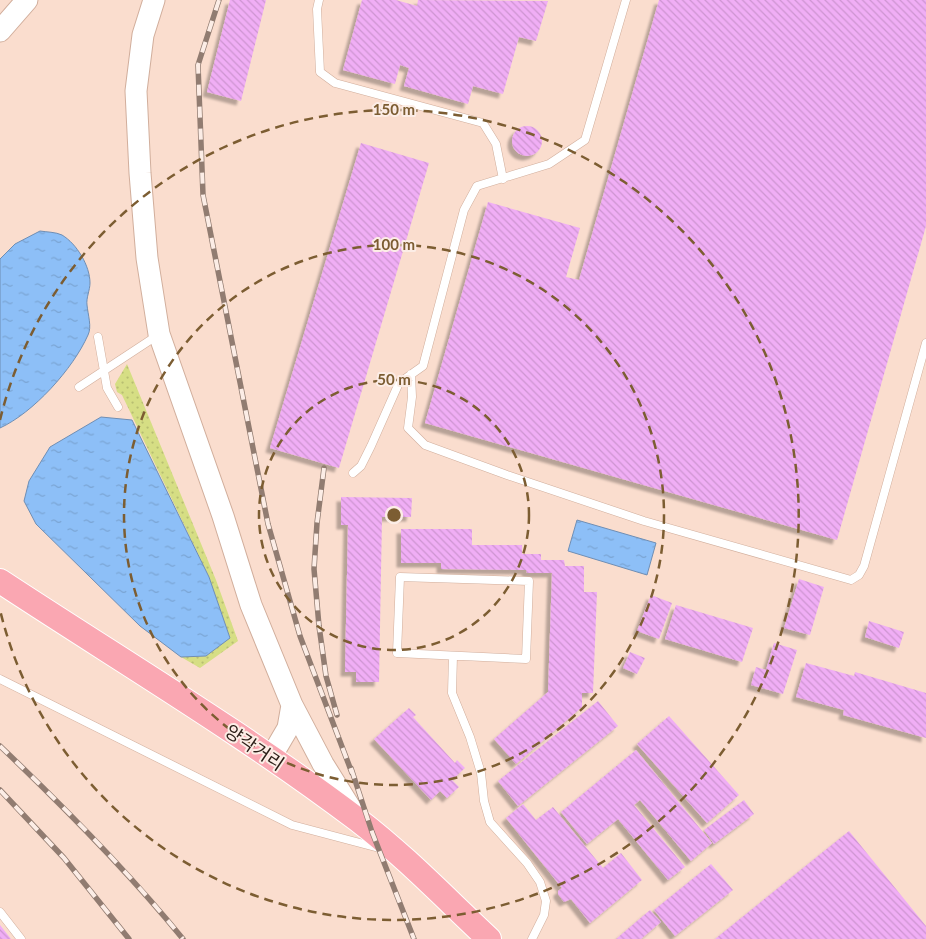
<svg xmlns="http://www.w3.org/2000/svg" width="926" height="939" font-family="Lato,'Noto Sans KR',sans-serif">
	<style>
		.grass { fill: url(#grass-dots) }
		.water { fill: url(#water-ripples); stroke: #6f8eb4 }
		.building { fill: url(#building-back-hatch); filter: url(#shadow) }
		.lines { fill: none; stroke-linecap: round; stroke-linejoin: round }
		.lane-casing { stroke: #d1ae9c; stroke-width: 9 }
		.secondary-casing { stroke: #d1ae9c; stroke-width: 23 }
		.primary-casing { stroke: #fff; stroke-width: 26 }
		.lane { stroke: #fff; stroke-width: 8 }
		.secondary { stroke: #fff; stroke-width: 21 }
		.primary { stroke: #faa7b2; stroke-width: 24 }
		.rail-casing { stroke: #917c71; stroke-width: 5.5 }
		.rail { stroke: #fcede6; stroke-width: 4; stroke-dasharray: 11; stroke-linecap: butt }
		.ring { fill: none; stroke: #7c5d32; stroke-width: 2.5; stroke-dasharray: 9 6 }
		.labels { text-anchor: middle; dominant-baseline: central; stroke-width: 4; stroke-linejoin: round; paint-order: stroke }
		.street-label { font-size: 18px; fill: #2a1d16; stroke: #fcede6 }
		.centre { fill: #7c5d32; stroke: #fcede6; stroke-width: 2.5 }
		.ring-label { font-size: 15px; text-anchor: middle; font-weight: bold; fill: #7c5d32; stroke: #fcede6; stroke-width: 4; stroke-linejoin: round; paint-order: stroke }
	</style>
	<defs>
		<pattern id="grass-dots" width="8" height="8" patternUnits="userSpaceOnUse" patternTransform="scale(1.25)"><rect width="8" height="8" fill="#d6de84"/><path d="M2 2h.1M6 6h.1" fill="none" stroke="#b8be71" stroke-width="1.8" stroke-linecap="round"/></pattern>
		<pattern id="water-ripples" width="26" height="14" patternUnits="userSpaceOnUse" patternTransform="scale(1.25)"><rect width="26" height="14" fill="#8dbff7"/><path d="M2 4q2-2 4 0t4 0M15 11q2-2 4 0t4 0" fill="none" stroke="#7aa4d3"/></pattern>
		<pattern id="building-back-hatch" width="6" height="6" patternUnits="userSpaceOnUse" patternTransform="scale(1.25)"><rect width="6" height="6" fill="#f0aef5"/><path d="M-1 5l2 2M0 0l6 6M5-1l2 2" fill="none" stroke="#ce95d1"/></pattern>
		<filter id="shadow"><feDropShadow dx="-4.5" dy="4.5" stdDeviation="1" flood-color="#0004"/></filter>
	</defs>
	<rect width="100%" height="100%" fill="#faddce"/>
	<path class="grass" d="M127 364 216 580 238 641 200 668 181 657 206 656 230 638 209 577 122 395 117 392 115 384Z"/>
	<path class="water" d="M40 231C46 232 56 232 62 235 77 244 90 266 90 283 90 290 86 298 87 305 88 315 92 327 88 335 73 369 33 413 0 428V259L15 244Z
		M101 417 132 420 209 577 230 638 206 656 181 657 140 626 36 524 24 501 29 481 50 447Z
		M577 520 656 543 647 575 568 551Z"/>
	<path class="building" d="M230 0H266L241 101 207 92Z
		M362 0H396L417 6 418 0 548 1 536 41 519 37 503 94 473 86 468 104 404 86 409 68 400 65 395 84 343 70Z
		M659 0H926V226L837 540 425 423 488 202 580 228 566 277 579 280Z
		M512 141a15 15 0 1 1 30 0a15 15 0 1 1-30 0Z
		M361 143 429 163 339 468 270 448Z
		M341 497 412 498 411 517H382L379 682H356V672H345L348 525H341Z
		M401 529H472V545H522V554H541V560H564L565 566H584V592H597L593 693H582V707L516 764 494 739 548 692 552 573H527L526 570 441 569V563H401Z
		M799 579 824 587 810 635 784 628Z
		M651 595 672 603 659 639 637 631Z
		M676 605 753 628 742 662 665 639Z
		M869 621 904 632 899 648 865 637Z
		M774 643 797 650 783 694 751 685 756 667 766 670Z
		M630 652 645 658 637 674 623 668Z
		M806 663 854 676 855 672 926 693V738L843 715 844 710 796 697Z
		M598 701 618 726 518 806 498 781Z
		M409 708 416 715 413 717 455 763 457 760 465 768 452 780 459 787 447 798 440 791 431 800 374 739Z
		M669 716 739 795 707 823 637 744Z
		M636 750 712 843 691 861 640 800 634 805 685 867 668 880 618 819 587 844 561 812Z
		M744 800 754 814 714 844 704 830Z
		M523 804 536 820 553 807 603 868 621 853 642 880 590 923 571 899 564 902 558 894V891L562 888 506 818Z
		M849 831 926 926V939H715Z
		M711 864 733 890 675 936 654 910Z
		M650 910 661 922 641 939H616Z
		M0 925 11 939H0Z"/>
	<g class="lines">
		<g class="lane-casing">
			<path id="lane" d="M319 0 317 9 320 72 335 83 483 123 496 144 503 179
				M98 337 107 388 118 407
				M411 374 412 397 408 428 425 445 507 475 644 521 851 580 859 575 864 566 926 343
				M79 387 158 335
				M353 473 361 466 371 446 399 383 423 366 464 210 477 186 549 164 585 140 626 0
				M400 577 529 581 526 659 397 653Z
				M453 656 452 693 470 737 481 773 484 801 490 822 527 863 540 882 546 901 544 915 532 939
				M0 679 292 825 379 848
				M0 912 21 939"/>
		</g>
		<g class="secondary-casing">
			<path id="secondary" d="M154 0 143 35 136 91 140 173 147 258 159 334 223 516 251 605 292 705 323 764 356 817
				M0 31 27 0
				M271 757 288 728 292 705"/>
		</g>
		<g class="primary-casing">
			<path id="primary" d="M0 581C120 660 243 733 358 820 405 856 446 899 489 939"/>
		</g>
		<use href="#lane" class="lane"/>
		<use href="#secondary" class="secondary"/>
		<use href="#primary" class="primary"/>
		<g class="rail-casing">
			<path id="rail" d="M219 0 198 65 203 195 268 524 300 636 352 773
				M324 468 317 523 314 569 319 626 326 676 337 715
				M0 746C64 807 127 870 183 939
				M351 768 372 832 414 939
				M0 790 64 858 129 939"/>
		</g>
		<use href="#rail" class="rail"/>
	</g>
	<g class="ring">
		<circle cx="394" cy="515" r="135"/>
		<circle cx="394" cy="515" r="270"/>
		<path d="M0 420A405 405 0 1 1 0 610"/>
	</g>
	<g class="labels">
		<g class="street-label">
			<text transform="translate(255 747) rotate(34)">양각거리</text>
		</g>
	</g>
	<circle cx="394" cy="515" r="8" class="centre"/>
	<g class="ring-label">
		<text x="394" y="115">150 m</text>
		<text x="394" y="250">100 m</text>
		<text x="394" y="385">50 m</text>
	</g>
</svg>
